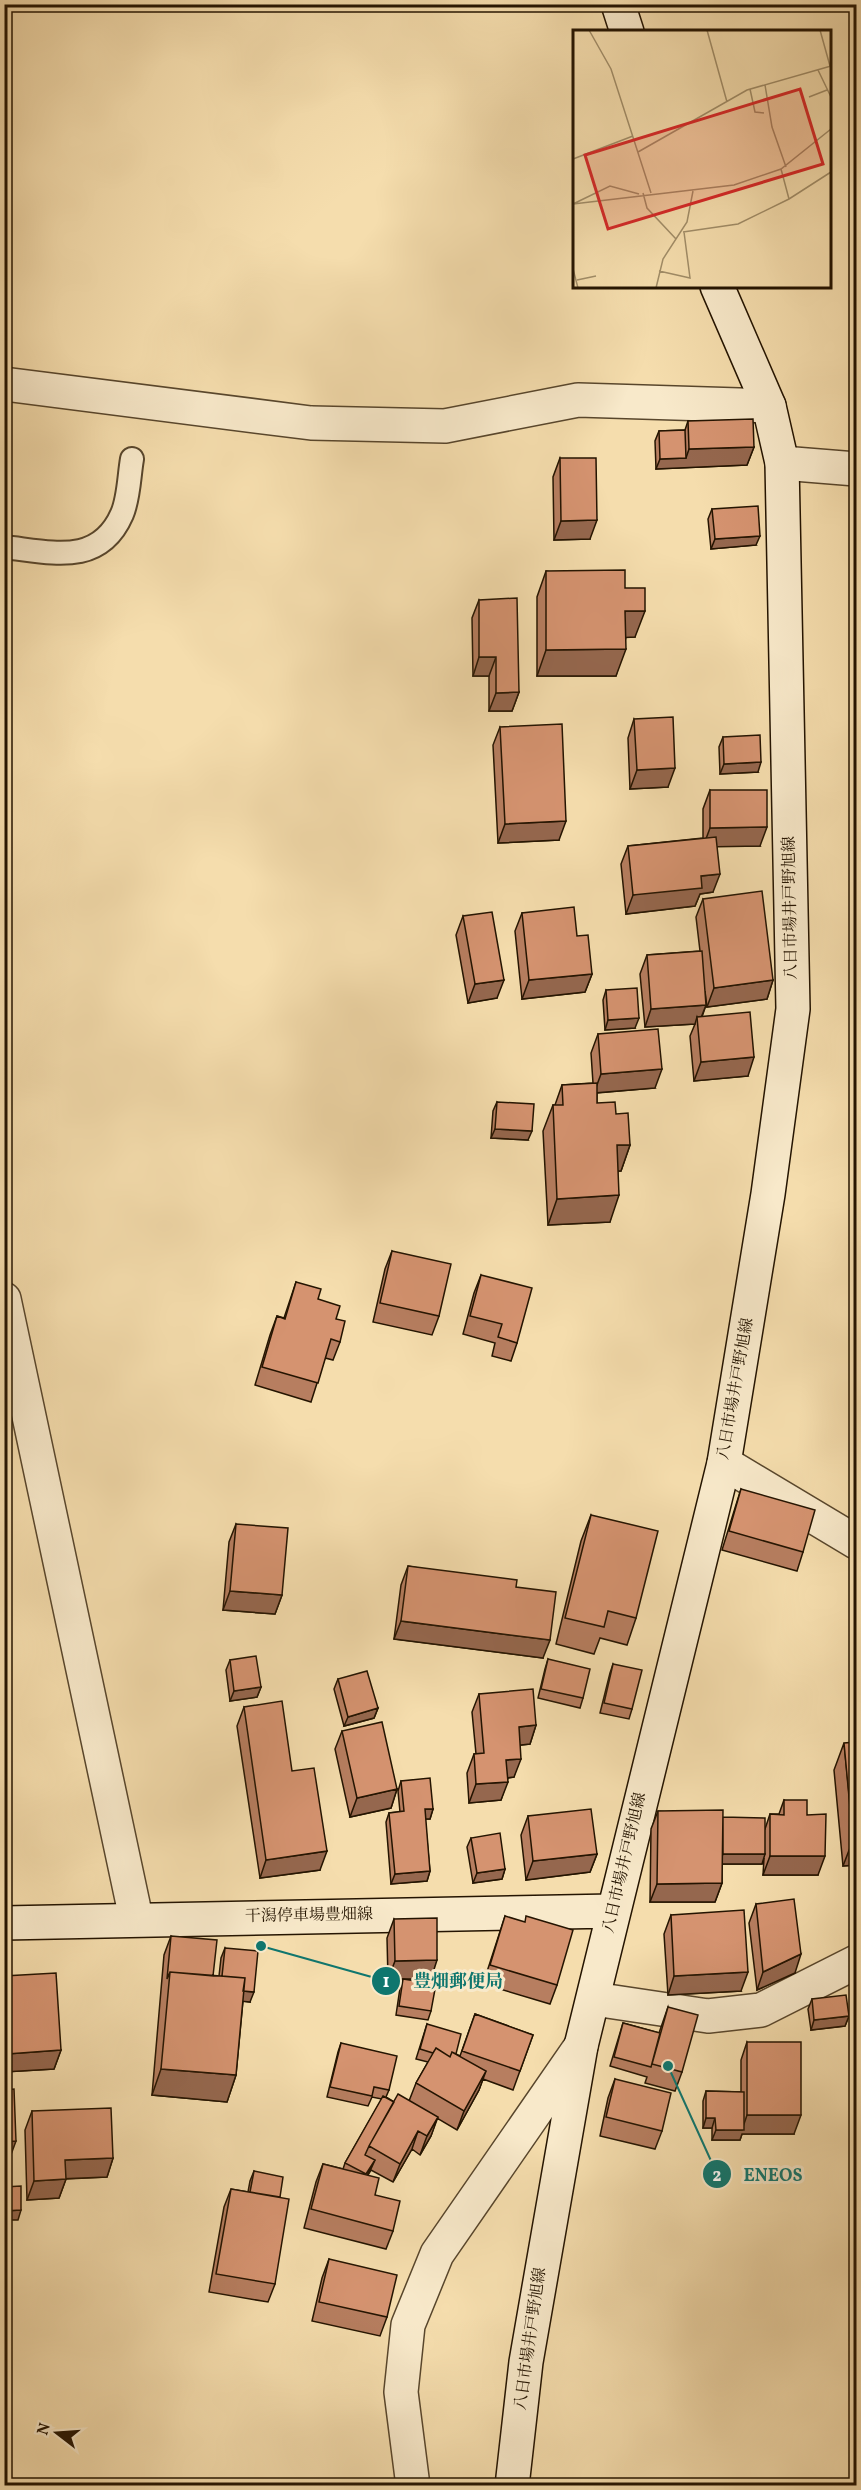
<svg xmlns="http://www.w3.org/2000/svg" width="861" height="2490" font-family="Vollkorn,'Noto Serif JP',serif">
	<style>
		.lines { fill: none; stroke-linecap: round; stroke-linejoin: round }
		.lane-casing { stroke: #58462c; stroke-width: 26 }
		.street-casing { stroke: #58462c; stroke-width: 36 }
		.secondary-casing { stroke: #241401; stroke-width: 36 }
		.lane { stroke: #f8e9ca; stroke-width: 22 }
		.street { stroke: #f8e9ca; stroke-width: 33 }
		.secondary { stroke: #f8e9ca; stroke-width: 33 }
		.wall { fill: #b77e60; stroke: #241401; stroke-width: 1.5 }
		.shaded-wall { fill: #95674e; stroke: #241401; stroke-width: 1.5 }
		.building { fill: #d59370; stroke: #241401; stroke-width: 1.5 }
		.labels { text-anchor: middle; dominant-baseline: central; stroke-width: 6; stroke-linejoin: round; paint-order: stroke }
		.street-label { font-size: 16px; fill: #241401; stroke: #f8e9ca }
		.inset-road { fill: none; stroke: #a18d68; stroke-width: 1.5 }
		.view { fill: #d62828; fill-opacity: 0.15; stroke: #d62828; stroke-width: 3 }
		.inset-edge { fill: none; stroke: #241401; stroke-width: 3 }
		.leader { fill: none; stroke: #0f766e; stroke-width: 2 }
		.callout-dot { fill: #0f766e; stroke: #f8e9ca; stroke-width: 2 }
		.mark-label { font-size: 18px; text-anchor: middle; font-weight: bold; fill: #fff }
		.callout-label { font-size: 18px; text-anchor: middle; font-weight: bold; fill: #0f766e; stroke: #f8e9ca; stroke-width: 6; stroke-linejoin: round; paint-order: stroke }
	</style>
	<rect width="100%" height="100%" fill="#f5ddad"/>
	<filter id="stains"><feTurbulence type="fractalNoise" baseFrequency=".00333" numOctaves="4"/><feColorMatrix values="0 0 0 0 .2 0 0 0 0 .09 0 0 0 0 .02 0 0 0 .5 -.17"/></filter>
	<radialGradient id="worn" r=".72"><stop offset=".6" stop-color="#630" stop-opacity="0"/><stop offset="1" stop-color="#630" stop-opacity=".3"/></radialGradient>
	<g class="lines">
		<g class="lane-casing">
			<path id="lane" d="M4 547C51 552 99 567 122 514 129 498 129 476 132 459"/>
		</g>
		<g class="street-casing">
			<path id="street" d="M4 384 311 423 445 426 578 400 769 406
				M782 463 856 469
				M4 1299 136 1918
				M724 1463 856 1542
				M594 1999 708 2016 761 2010 856 1962
				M413 2486 401 2392 408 2325 437 2254 581 2046"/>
		</g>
		<g class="secondary-casing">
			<path id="secondary" d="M618 4 627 32
				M4 1923 613 1911
				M512 2486 526 2362 581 2046 724 1463 768 1194 793 1009 782 463 769 406 717 286"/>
		</g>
		<use href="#lane" class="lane"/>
		<use href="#street" class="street"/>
		<use href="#secondary" class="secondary"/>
	</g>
	<path class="wall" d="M688 421 754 447 747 465 656 469 655 441 659 431 685 430Z
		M560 458 590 539 554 540 553 477Z
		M712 509 756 545 711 549 708 519Z
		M546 571 625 588 635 637H626L616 676H537V597Z
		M479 600 519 692 512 711H489V676H473L472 618Z
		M634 719 668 787 630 789 628 738Z
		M500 727 559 840 498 843 493 745Z
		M723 737 758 772 720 774 719 747Z
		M710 790 760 846H717L713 892 700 894 695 906 626 914 621 864 628 846 703 838V809Z
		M703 899 773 980 767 999 707 1007 705 991 706 1005 702 1017 748 1076 694 1081 690 1036 695 1024 645 1027 640 974 647 955 700 951 696 917Z
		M522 913 577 936 592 974 585 992 522 999 515 931Z
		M463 916 497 998 468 1003 456 935Z
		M606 990 635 1028 605 1030 603 1000Z
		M598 1034 655 1088 597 1093V1103L616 1114 630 1145 621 1171H618L610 1222 548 1225 543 1131 553 1105H555L562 1085 593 1083 591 1053Z
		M497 1102 528 1140 491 1138 493 1111Z
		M392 1251 439 1316 432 1335 373 1322 385 1269Z
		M481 1275 517 1343 511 1361 492 1356 495 1343 463 1334 474 1293Z
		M296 1282 318 1299 336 1319 340 1342 333 1360 325 1358 311 1402 255 1385 270 1335 277 1316 284 1318Z
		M741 1489 803 1552 797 1571 722 1550 735 1508Z
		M591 1515 636 1618 627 1645 600 1638 594 1654 556 1644 581 1541Z
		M236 1524 282 1595 275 1614 223 1610 229 1542Z
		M408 1566 516 1587 543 1658 394 1639 401 1585Z
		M548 1659 583 1698 580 1708 538 1698 545 1669Z
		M230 1660 261 1687 257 1697 230 1701 226 1670Z
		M613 1664 632 1709 629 1719 600 1713 610 1673Z
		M338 1679 378 1708 374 1718 344 1726 334 1689Z
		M479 1694 536 1725 530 1744 520 1745 514 1777 508 1778 501 1800 469 1803 467 1773 474 1754H476L472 1712Z
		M244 1707 292 1771 320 1870 260 1878 237 1726Z
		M342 1731 397 1789 391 1808 350 1817 335 1749Z
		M844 1743 856 1865 843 1866 834 1770Z
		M401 1781 433 1809 430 1819H425L430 1871 427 1881 391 1884 386 1822 389 1813 400 1812 398 1791Z
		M784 1800 807 1815 818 1875H763L764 1858 762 1864H722V1883L715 1902H650L651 1829 658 1811 723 1818 765 1829 770 1814H779Z
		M528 1816 597 1854 590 1872 526 1880 521 1835Z
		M471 1838 505 1869 502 1879 473 1883 467 1847Z
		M756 1904 795 1973 757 1990 749 1923Z
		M671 1915 741 1991 668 1995 664 1934Z
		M505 1916 557 1985 550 2004 483 1984Z
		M394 1919 431 1979H406L431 2011 428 2020 396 2015 400 1988 403 1979H388L387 1938Z
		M171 1936 213 1976H219L221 1958 225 1948 250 2002 243 2001 236 2075 227 2102 152 2095 164 1955Z
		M4 1976 61 2050 54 2069 4 2072Z
		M812 1999 849 2016 845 2026 811 2030 808 2009Z
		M668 2007 682 2072 675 2091 645 2083 647 2077 610 2066 623 2023 659 2033Z
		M475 2014 533 2035 513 2090 483 2079 479 2090 457 2130 437 2118 431 2136 420 2155 412 2149 393 2182 371 2170 368 2175 375 2195 393 2231 386 2249 304 2228 316 2182 323 2164 343 2169 345 2163 382 2099 372 2097 368 2106 327 2097 338 2052 341 2043 389 2090 386 2097 394 2102 409 2101 416 2083 428 2062 416 2059 427 2024 456 2054 460 2056Z
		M747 2042 794 2134H742L740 2140H712V2128H703V2101L706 2091 741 2092V2060Z
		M615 2079 662 2131 655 2149 600 2136 608 2098Z
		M32 2111 113 2158 107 2177 66 2179 59 2198 27 2200 25 2130Z
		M254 2171 280 2197 275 2284 268 2302 209 2292 224 2207 231 2189 248 2192 250 2181Z
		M329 2259 387 2317 380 2336 312 2321 322 2278Z"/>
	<path class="shaded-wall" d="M754 447 747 465 656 469 660 459 686 458 689 449Z
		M597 520 590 539 554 540 561 521Z
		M760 536 756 545 711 549 715 539Z
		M625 611H645L635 637 616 638Z
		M626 649 616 676H537L546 650Z
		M479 657H496L489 676H473Z
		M519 692 512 711H489L496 693Z
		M761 762 758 772 720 774 724 764Z
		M675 768 668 787 630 789 637 770Z
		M566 821 559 840 498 843 505 824Z
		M767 827 760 846 703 847 710 828Z
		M720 874 713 892 700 894 695 906 626 914 633 895 701 876Z
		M592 974 585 992 522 999 529 980Z
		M504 980 497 998 468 1003 475 984Z
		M773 980 767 999 707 1007 714 988Z
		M706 1005 699 1023 697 1017 695 1024 645 1027 651 1009Z
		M639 1018 635 1028 605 1030 608 1020Z
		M754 1057 748 1076 694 1081 701 1062Z
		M662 1069 655 1088 594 1093 601 1074Z
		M495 1129 532 1131 528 1140 491 1138Z
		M617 1145H630L621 1171H608Z
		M619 1195 610 1222 548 1225 557 1199Z
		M230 1591 282 1595 275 1614 223 1610Z
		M401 1621 550 1640 543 1658 394 1639Z
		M261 1687 257 1697 230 1701 234 1691Z
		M378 1708 374 1718 344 1726 348 1717Z
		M536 1725 530 1744 512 1746 519 1727Z
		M521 1759 514 1777 499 1779 506 1760Z
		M508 1782 501 1800 469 1803 476 1784Z
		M397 1789 391 1808 350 1817 357 1798Z
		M425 1809H433L430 1819H421Z
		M853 1840H856V1865L843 1866Z
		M327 1851 320 1870 260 1878 266 1860Z
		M597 1854 590 1872 526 1880 533 1861Z
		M723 1854H765L762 1864H719Z
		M770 1856H825L818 1875H763Z
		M505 1869 502 1879 473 1883 477 1873Z
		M430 1871 427 1881 391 1884 395 1874Z
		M722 1883 715 1902H650L657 1884Z
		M801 1954 795 1973 757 1990 763 1972Z
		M437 1960 431 1979H388L395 1961Z
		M748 1972 741 1991 668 1995 674 1976Z
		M220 1989 254 1992 250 2002 217 1999Z
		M849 2016 845 2026 811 2030 814 2020Z
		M61 2050 54 2069 4 2072V2062L7 2054Z
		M161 2069 236 2075 227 2102 152 2095Z
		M486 2071 479 2090 457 2130 464 2111Z
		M747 2115H801L794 2134H742L740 2140H712L716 2130H742Z
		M438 2117 431 2136 420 2155 427 2136Z
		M706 2118H715L712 2128H703Z
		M418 2131 412 2149 393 2182 400 2164Z
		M16 2141 9 2160H4V2142Z
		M113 2158 107 2177 58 2179 65 2160Z
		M375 2160 371 2169 362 2184 366 2174Z
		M66 2179 59 2198 27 2200 34 2181Z
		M21 2210 18 2220H4V2211Z"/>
	<path class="building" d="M753 419 754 447 689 449 688 421Z
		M685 430 686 458 660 459 659 431Z
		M560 458H596L597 520 561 521Z
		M758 506 760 536 715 539 712 509Z
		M625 570V588H645V611H625L626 649 546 650V571Z
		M517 598 519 692 496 693V657H479V600Z
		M673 717 675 768 637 770 634 719Z
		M562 724 566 821 505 824 500 727Z
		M760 735 761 762 724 764 723 737Z
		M710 790H767V827L710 828Z
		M716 837 720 874 701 876 702 888 633 895 628 846Z
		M762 891 773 980 714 988 703 899Z
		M574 907 577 936 588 935 592 974 529 980 522 913Z
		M492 912 504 980 475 984 463 916Z
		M702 951 706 1005 651 1009 647 955Z
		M637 988 639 1018 608 1020 606 990Z
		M750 1012 754 1057 701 1062 697 1017Z
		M658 1029 662 1069 601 1074 598 1034Z
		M597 1083V1103L615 1102 616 1114 628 1113 630 1145H617L619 1195 557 1199 553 1105H563L562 1085Z
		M497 1102 534 1104 532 1131 495 1129Z
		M392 1251 451 1264 439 1316 380 1303Z
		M481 1275 532 1288 517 1343 498 1337 502 1324 470 1316Z
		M296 1282 321 1289 318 1299 340 1306 336 1319 345 1321 340 1342 331 1339 318 1383 262 1367 277 1316 285 1319Z
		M741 1489 815 1510 803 1552 729 1531Z
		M591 1515 658 1531 636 1618 608 1611 604 1627 565 1618Z
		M236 1524 288 1528 282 1595 230 1591Z
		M408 1566 517 1580 516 1587 556 1592 550 1640 401 1621Z
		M256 1656 261 1687 234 1691 230 1660Z
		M548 1659 590 1669 583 1698 541 1689Z
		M613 1664 642 1670 632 1709 604 1703Z
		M367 1671 378 1708 348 1717 338 1679Z
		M533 1689 536 1725 519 1727 521 1759 506 1760 508 1782 476 1784 474 1754 484 1753 479 1694Z
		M282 1701 292 1771 314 1768 327 1851 266 1860 244 1707Z
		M382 1722 397 1789 357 1798 342 1731Z
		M856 1742V1840H853L844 1743Z
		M430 1778 433 1809H425L430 1871 395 1874 389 1813 404 1811 401 1781Z
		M784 1800H807V1815L826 1814 825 1856H770V1814L784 1815Z
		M591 1809 597 1854 533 1861 528 1816Z
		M723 1810 722 1883 657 1884 658 1811Z
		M723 1817 765 1818V1854H723Z
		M500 1833 505 1869 477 1873 471 1838Z
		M794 1899 801 1954 763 1972 756 1904Z
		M744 1910 748 1972 674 1976 671 1915Z
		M505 1916 525 1922 526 1916 573 1930 557 1985 490 1965Z
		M437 1918V1960L395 1961 394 1919Z
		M171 1936 217 1940 213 1976 170 1972 167 1979Z
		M225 1948 258 1951 254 1992 243 1991 245 1978 222 1976Z
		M170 1972 245 1978 236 2075 161 2069Z
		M56 1973 61 2050 7 2054 4 2008V1976Z
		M403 1979 436 1984 431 2011 399 2006Z
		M846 1995 849 2016 814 2020 812 1999Z
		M668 2007 698 2015 682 2072 652 2064Z
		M475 2014 533 2035 520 2071 462 2051Z
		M623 2023 660 2033 651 2067 614 2057Z
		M427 2024 461 2034 456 2054 452 2052 450 2057 436 2048 433 2053 420 2049Z
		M747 2042H801V2115H747Z
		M341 2043 397 2056 389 2090 374 2087 372 2096 330 2087Z
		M436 2048 450 2057 452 2052 486 2071 464 2111 416 2083Z
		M615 2079 671 2093 662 2131 606 2117Z
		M14 2089 16 2141 4 2142V2090Z
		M706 2091 744 2092V2130H716L715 2118H706Z
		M398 2094 438 2117 427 2136 418 2131 400 2164 369 2146Z
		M383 2096 394 2102 369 2146 365 2155 375 2160 366 2174 345 2163Z
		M111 2108 113 2158 65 2160 66 2179 34 2181 32 2111Z
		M323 2164 379 2178 375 2195 400 2201 393 2231 311 2209Z
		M254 2171 283 2177 280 2197 250 2192Z
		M21 2186V2210L4 2211V2187Z
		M231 2189 289 2199 275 2284 216 2274Z
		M329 2259 397 2275 387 2317 319 2302Z"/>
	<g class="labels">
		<g class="street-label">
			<text transform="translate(791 908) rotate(-91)">八日市場井戸野旭線</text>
			<text transform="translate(736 1389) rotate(-80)">八日市場井戸野旭線</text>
			<text transform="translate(625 1863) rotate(-77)">八日市場井戸野旭線</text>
			<text transform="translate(309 1916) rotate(-1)">干潟停車場豊畑線</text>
			<text transform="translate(531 2339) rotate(-82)">八日市場井戸野旭線</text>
		</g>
	</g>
	<g transform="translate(573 30)">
		<rect width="258" height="258" fill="#f5ddad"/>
		<path class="inset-road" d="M16 0 38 39 78 163M134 0 154 72M247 0 257 36M245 40 258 67M192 55 199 97 213 137M177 59 182 82 191 83M236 67 254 60M65 122 174 60 258 36M0 129 60 106M208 139 216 169M70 163 74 178 103 209M0 174 37 156 66 164M0 174 161 155 208 139 258 99M110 202 165 194 216 169 258 142M0 239 5 258M86 241 117 248 111 202M4 250 23 246M83 258 90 229 114 192 120 161"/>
		<path class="view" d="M227 59 250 134 35 199 12 125Z"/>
		<rect width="258" height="258" class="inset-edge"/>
	</g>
	<path class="leader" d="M261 1946L386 1981M668 2066L717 2174"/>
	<g class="callout-dot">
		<circle cx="261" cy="1946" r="6"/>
		<circle cx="668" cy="2066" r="6"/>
		<circle cx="386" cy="1981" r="15"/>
		<circle cx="717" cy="2174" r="15"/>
	</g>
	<g class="mark-label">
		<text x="386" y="1987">1</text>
		<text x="717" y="2181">2</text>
	</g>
	<g class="callout-label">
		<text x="458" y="1987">豊畑郵便局</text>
		<text x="773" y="2181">ENEOS</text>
	</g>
	<rect width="861" height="2490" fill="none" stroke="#f5ddad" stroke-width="24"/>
	<rect x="6" y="6" width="849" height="2478" fill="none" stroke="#241401" stroke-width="3"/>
	<rect x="12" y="12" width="837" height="2466" fill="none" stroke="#241401" stroke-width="1.5"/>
	<g transform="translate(57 2433) rotate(287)" stroke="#f8e9ca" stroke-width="4.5" paint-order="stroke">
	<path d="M0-4.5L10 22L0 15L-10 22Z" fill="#241401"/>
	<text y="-9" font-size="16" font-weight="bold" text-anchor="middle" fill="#241401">N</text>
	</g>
	<rect width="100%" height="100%" filter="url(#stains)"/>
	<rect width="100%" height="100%" fill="url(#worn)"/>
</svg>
